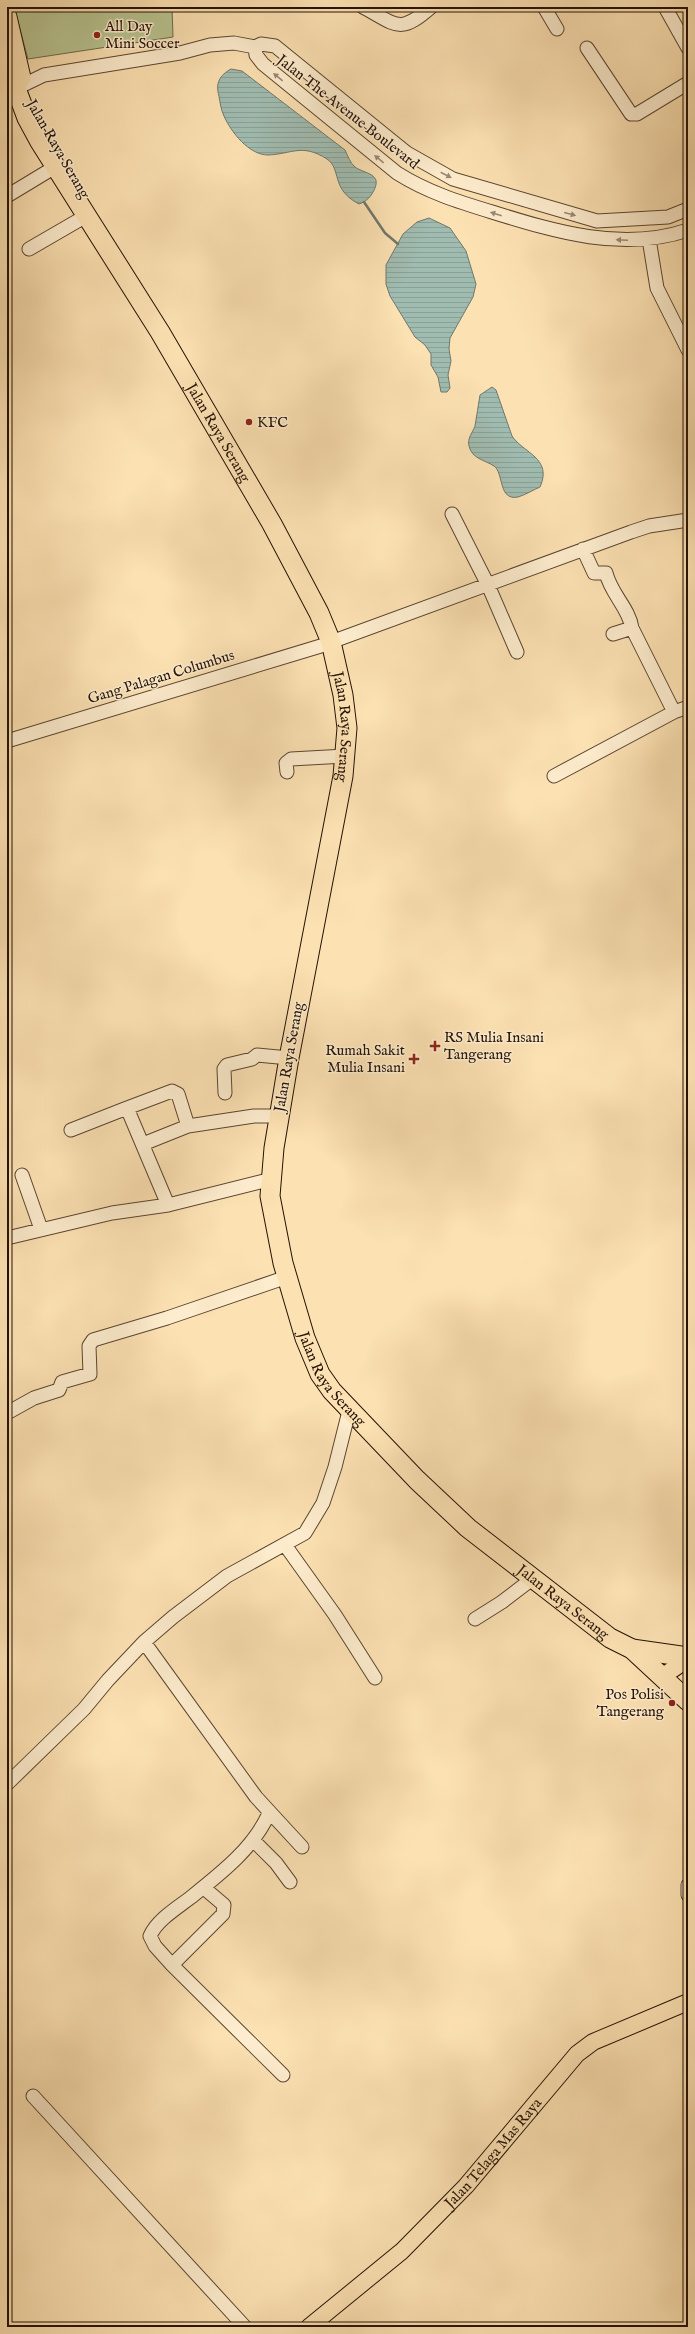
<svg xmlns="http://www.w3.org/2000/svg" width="695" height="2334" font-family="'IM FELL English',serif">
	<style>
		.pitch { fill: #b8c491; stroke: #6e6b4c }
		.water { fill: url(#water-rules); stroke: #6e786d }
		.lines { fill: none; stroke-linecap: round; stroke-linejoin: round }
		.stream { stroke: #6e786d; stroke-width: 2.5 }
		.minor-casing { stroke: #5a4631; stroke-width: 15 }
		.major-casing { stroke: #241206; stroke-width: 18 }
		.highway-casing { stroke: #241206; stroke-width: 21 }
		.minor { stroke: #fdeccd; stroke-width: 13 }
		.major { stroke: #fce1b2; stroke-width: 16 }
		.highway { stroke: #fce1b2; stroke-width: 19 }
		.oneway { fill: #9b8a73 }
		.poi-dot { fill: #8f2418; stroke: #fdeccd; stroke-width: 1.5 }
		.labels { text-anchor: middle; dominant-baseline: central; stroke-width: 3; stroke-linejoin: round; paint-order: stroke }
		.poi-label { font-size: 15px; fill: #241206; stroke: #fdeccd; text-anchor: start }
		.street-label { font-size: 15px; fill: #241206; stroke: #fdeccd }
	</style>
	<defs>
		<pattern id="water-rules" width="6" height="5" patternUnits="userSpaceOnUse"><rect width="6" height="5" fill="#a0bcb1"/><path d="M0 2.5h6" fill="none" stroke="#8aa197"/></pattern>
	</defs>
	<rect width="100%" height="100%" fill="#fce1b2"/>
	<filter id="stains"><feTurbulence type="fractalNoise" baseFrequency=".005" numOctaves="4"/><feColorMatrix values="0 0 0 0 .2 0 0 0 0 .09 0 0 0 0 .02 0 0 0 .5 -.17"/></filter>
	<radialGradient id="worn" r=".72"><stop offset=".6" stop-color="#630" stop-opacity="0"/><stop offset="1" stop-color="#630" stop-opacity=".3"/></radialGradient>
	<path class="pitch" d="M14 7H172L173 37 28 59Z"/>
	<path class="water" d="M231 69 242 71 345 150C348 156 350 163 355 167 364 174 384 173 373 192 370 198 365 202 359 204 330 189 342 169 327 159 302 143 292 154 268 155 249 155 231 132 224 116 221 110 220 102 219 96 215 83 220 75 231 69Z
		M429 218 450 228 466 251 476 284 473 297 450 338 449 349 451 361 448 375 450 388 447 392H441L438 377 431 365V354L425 345 415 337 390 296 386 284V265L403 234 417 222Z
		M492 387 496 390 512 436C523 453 553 458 540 487 533 490 525 495 518 497 498 501 504 473 494 466 485 460 472 459 469 446 467 438 473 432 475 426 477 416 478 405 480 395Z"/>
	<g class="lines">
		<path class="stream" d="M364 202 385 233 398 244"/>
		<g class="minor-casing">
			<path id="minor" d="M363 7C397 25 399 35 431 7
				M544 7 557 29
				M665 7 688 48
				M255 47 256 55 263 64 397 173C427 192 459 202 492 212 556 232 623 252 688 230
				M587 48 631 114H637L688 83
				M15 89 44 75 180 53 210 45 234 43 255 47 261 44 275 46 407 153 453 179 597 221 668 217 688 209
				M7 196 55 167
				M649 239 657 288 688 350
				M29 249 86 216
				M452 514 488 585 517 652
				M583 549 594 573H606C611 594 629 608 632 628
				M613 634 632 628 674 712
				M331 642 631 532 649 526 688 520
				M7 741 324 645
				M287 772 286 763 291 759 345 756
				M554 776 674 712 688 707
				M225 1093 224 1069 227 1065 252 1059 257 1055 289 1058
				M127 1108 172 1091 178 1094 188 1126
				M71 1130 127 1108 168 1205
				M143 1144 188 1126 254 1116H279
				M22 1175 41 1229
				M7 1238 112 1213 168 1205 272 1179
				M7 1413 34 1398 59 1390 62 1382 90 1374 89 1346 93 1340 167 1318 287 1277
				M285 1545 335 1615 375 1678
				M475 1619 502 1602 532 1579
				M144 1642 256 1797 302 1847
				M7 1784 84 1709 108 1680 144 1642 173 1617 227 1576 305 1533 323 1503 335 1467 349 1411
				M269 1813C254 1848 220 1874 190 1898 177 1908 157 1920 150 1936L155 1946 172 1965 283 2075
				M254 1841 276 1863 290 1882
				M688 1885V1895
				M172 1965 223 1914 224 1905 204 1888
				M33 2096 245 2327"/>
		</g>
		<g class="major-casing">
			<g id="major">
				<path d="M663 1676 688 1659"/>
				<path id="s1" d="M309 2327 402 2251 466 2186 577 2054 593 2042 688 2002"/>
			</g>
		</g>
		<g class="highway-casing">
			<g id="highway">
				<path d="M7 17 21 78"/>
				<path id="s2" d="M7 64 27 118 40 142 160 332 272 524 319 613 331 642 343 695 347 728 343 776 289 1058 274 1148 270 1196 283 1263 305 1338 320 1374 332 1391 417 1480 468 1528 610 1638 632 1649 688 1701"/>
				<path d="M632 1649 688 1657"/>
			</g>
		</g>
		<use href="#minor" class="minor"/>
		<use href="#major" class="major"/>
		<use href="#highway" class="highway"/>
	</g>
	<defs><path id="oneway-solid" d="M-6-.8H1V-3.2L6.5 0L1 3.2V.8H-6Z"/></defs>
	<g class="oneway">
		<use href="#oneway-solid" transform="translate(278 77) rotate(-141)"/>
		<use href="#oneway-solid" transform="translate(379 159) rotate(-141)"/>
		<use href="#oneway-solid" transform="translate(446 175) rotate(27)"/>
		<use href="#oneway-solid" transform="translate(496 214) rotate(-163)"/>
		<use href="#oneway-solid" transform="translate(570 214) rotate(15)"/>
		<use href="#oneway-solid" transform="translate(622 240) rotate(-178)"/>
	</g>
	<g class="poi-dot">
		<circle cx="97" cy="35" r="4"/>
		<circle cx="249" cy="422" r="4"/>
		<path d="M433 1040h4v4h4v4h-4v4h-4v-4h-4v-4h4z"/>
		<path d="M412 1053h4v4h4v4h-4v4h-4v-4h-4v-4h4z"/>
		<circle cx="672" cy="1703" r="4"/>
	</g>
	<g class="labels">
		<g class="poi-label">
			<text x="105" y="26">All Day<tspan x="105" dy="17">Mini Soccer</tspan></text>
			<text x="257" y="422">KFC</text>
			<text x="444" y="1037">RS Mulia Insani<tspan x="444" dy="17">Tangerang</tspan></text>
			<text x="405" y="1050" text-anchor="end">Rumah Sakit<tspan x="405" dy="17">Mulia Insani</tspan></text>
			<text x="664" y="1694" text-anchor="end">Pos Polisi<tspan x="664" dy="17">Tangerang</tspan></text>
		</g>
		<g class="street-label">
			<text transform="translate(348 112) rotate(38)">Jalan The Avenue Boulevard</text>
			<text transform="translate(58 149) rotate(60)">Jalan Raya Serang</text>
			<text stroke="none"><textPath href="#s2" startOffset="426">Jalan Raya Serang</textPath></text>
			<text transform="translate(161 677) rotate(-17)">Gang Palagan Columbus</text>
			<text stroke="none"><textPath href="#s2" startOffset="750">Jalan Raya Serang</textPath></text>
			<text transform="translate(289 1057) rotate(-80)">Jalan Raya Serang</text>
			<text stroke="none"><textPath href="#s2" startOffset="1422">Jalan Raya Serang</textPath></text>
			<text stroke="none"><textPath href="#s2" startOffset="1746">Jalan Raya Serang</textPath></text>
			<text stroke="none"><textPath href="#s1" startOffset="254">Jalan Telaga Mas Raya</textPath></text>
		</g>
	</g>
	<rect width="695" height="2334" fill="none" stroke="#fce1b2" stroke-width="24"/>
	<rect x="8" y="8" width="679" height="2318" fill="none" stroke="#241206" stroke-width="2"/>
	<rect x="12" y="12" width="671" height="2310" fill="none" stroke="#241206"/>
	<rect width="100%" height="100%" filter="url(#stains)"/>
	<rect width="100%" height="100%" fill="url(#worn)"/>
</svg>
